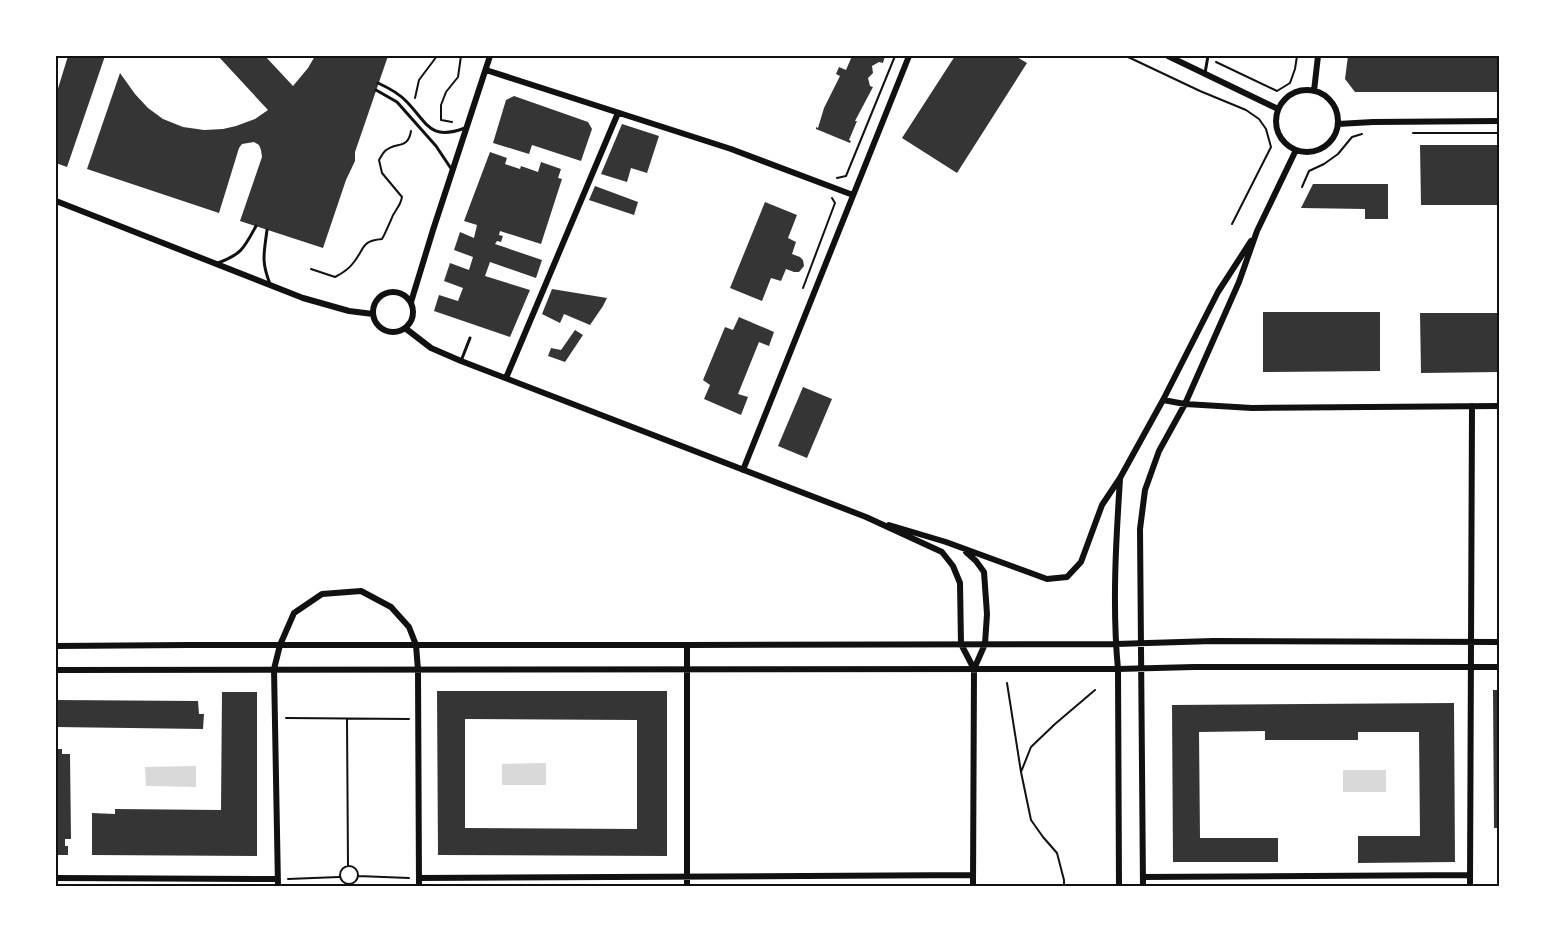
<svg xmlns="http://www.w3.org/2000/svg" width="1555" height="942" font-family="Helvetica,sans-serif">
	<style>
		.water { fill: #d9d9d9 }
		.building { fill: #353535; fill-rule: evenodd }
		.lines { fill: none; stroke-linecap: round; stroke-linejoin: round }
		.path { stroke: #111; stroke-width: 2 }
		.service { stroke: #111; stroke-width: 3 }
		.minor { stroke: #111; stroke-width: 6 }
		.neatline { fill: none; stroke: #111; stroke-width: 2 }
	</style>
	<rect width="100%" height="100%" fill="#fff"/>
	<path class="water" d="M546 763V785H502V764Z
		M196 766V787L146 786 145 767Z
		M1343 770H1386V792H1343Z"/>
	<path class="building" d="M68 56H105L67 167 56 163V95Z
		M218 56H265L293 86 308 68 315 56H388L355 152V161L346 180 323 248 240 221 262 157 261 150 259 145 254 142 242 144 239 148 219 213 87 169 120 73 135 94 148 108 163 119 183 127 204 130 223 129 236 126 255 119 268 110Z
		M852 56H885L883 63 879 62 872 66 873 73 868 78 870 86 873 87 855 121H857L849 140 851 141 850 143 816 129V127L818 128 824 108 840 76 836 74 839 67 846 70Z
		M955 56H1015L1027 63 957 173 902 138Z
		M1348 56H1500V92H1355L1345 79Z
		M514 96 588 122 592 129 581 161 532 145 529 154 493 143 506 100Z
		M622 124 659 136 647 173 631 168 627 182 601 174Z
		M1420 145H1500V205H1421Z
		M490 152 507 158 505 164 520 169 521 166 538 172 541 162 561 169 558 178 562 179 541 244 500 231 499 235 503 236 501 242 497 241 495 244 542 260 536 278 490 262 485 276 530 290 510 337 434 311 439 295 458 301 463 288 444 281 450 263 469 270 473 257 454 250 460 232 474 238 477 225 464 221Z
		M1313 184H1388V219H1365V209L1301 208Z
		M595 186 638 202 634 215 589 200Z
		M765 202 797 215 788 238 796 242 792 254 800 257 803 260 804 266 799 272H794L786 269 781 281 771 278 762 301 730 288Z
		M552 289 607 298 603 306 590 325 564 314 560 323 542 314Z
		M1263 312H1380V371L1263 372Z
		M1420 313H1500V372L1421 373Z
		M739 317 774 332 769 346 759 342 738 394 748 397 741 415 704 399 710 385 703 380 725 327 733 330Z
		M575 330 583 335 565 362 548 356 551 348 561 350Z
		M803 387 832 399 807 458 778 446Z
		M1493 690H1500V828H1494Z
		M437 691H667V856L438 855ZM465 719 637 720V829L465 828Z
		M222 692H257V856L92 855V813L115 814V809L221 810Z
		M56 700 198 701 199 714H204L203 729 56 727Z
		M1454 703 1455 862 1358 863V836H1420L1419 732H1358V740H1265V731L1199 732 1200 838H1278V862H1173L1172 705Z
		M56 749H62V754H70L71 839H65V846H68V855H56Z"/>
	<g class="lines">
		<path class="path" d="M1126 56 1200 91 1246 110 1259 119 1266 129 1271 147 1232 224
			M1216 62 1277 91 1290 83 1295 69 1297 56
			M415 98 419 80 437 56
			M452 122 441 120V105L446 92 458 77 461 56
			M1413 133H1500
			M837 178 846 176 895 56
			M1302 187 1309 171 1324 164 1338 154 1352 137 1362 134
			M311 269 335 277C343 273 349 269 354 262 365 248 361 241 382 239 386 232 388 226 391 220 394 210 400 208 402 197L382 173 379 160C381 157 382 154 385 151 396 141 408 150 411 131
			M803 288 835 203 832 198
			M1007 683 1021 772 1031 820 1043 837 1057 853 1064 880V886
			M286 718 409 719
			M347 719 348 866
			M1021 772 1031 747 1055 724 1095 690
			M340 875a9 9 0 1 1 18 0a9 9 0 1 1-18 0Z
			M358 876 409 878
			M288 879 339 877"/>
		<path class="service" d="M1205 73 1208 56
			M378 83C389 88 399 93 407 102 428 124 430 141 465 128
			M376 90 397 102 436 146 452 170
			M267 230C264 254 261 261 270 284
			M218 263C242 254 244 248 256 226
			M461 361 470 338"/>
		<path class="minor" d="M1168 56 1278 109
			M486 70 731 149 853 195
			M1276 121a31 31 0 1 1 62 0a31 31 0 1 1-62 0Z
			M1314 91 1318 56
			M1338 124 1373 122 1500 121
			M56 201 303 298 349 311 373 314
			M373 312a20 20 0 1 1 40 0a20 20 0 1 1-40 0Z
			M411 302 433 230 490 56
			M405 328 431 348 461 361 866 517 942 552 953 566 960 583 961 644 974 669
			M506 378 618 113
			M1163 400 1185 404 1252 408 1500 406
			M743 470 909 56
			M889 525 946 542 1047 579 1067 577 1081 562 1102 505 1120 478 1163 400 1218 292 1251 241
			M966 552 976 561 984 572 987 614 985 644 974 669 973 886
			M56 646 189 645H687L1116 644 1213 641 1500 642
			M56 670 1118 669 1194 667H1500
			M1143 877 1470 875
			M56 878 278 879
			M419 878 973 875
			M278 886 274 669 280 645 294 613 322 594 361 591 391 607 409 627 416 645 418 670 419 886
			M687 886V645
			M1119 886 1118 669C1112 607 1116 540 1120 479
			M1143 886 1140 529 1145 490 1159 451 1185 404 1239 282 1257 231 1296 150
			M1470 886 1472 406"/>
	</g>
	<rect width="1555" height="942" fill="none" stroke="#ffffff" stroke-width="114"/>
	<rect x="57" y="57" width="1441" height="828" class="neatline"/>
</svg>
